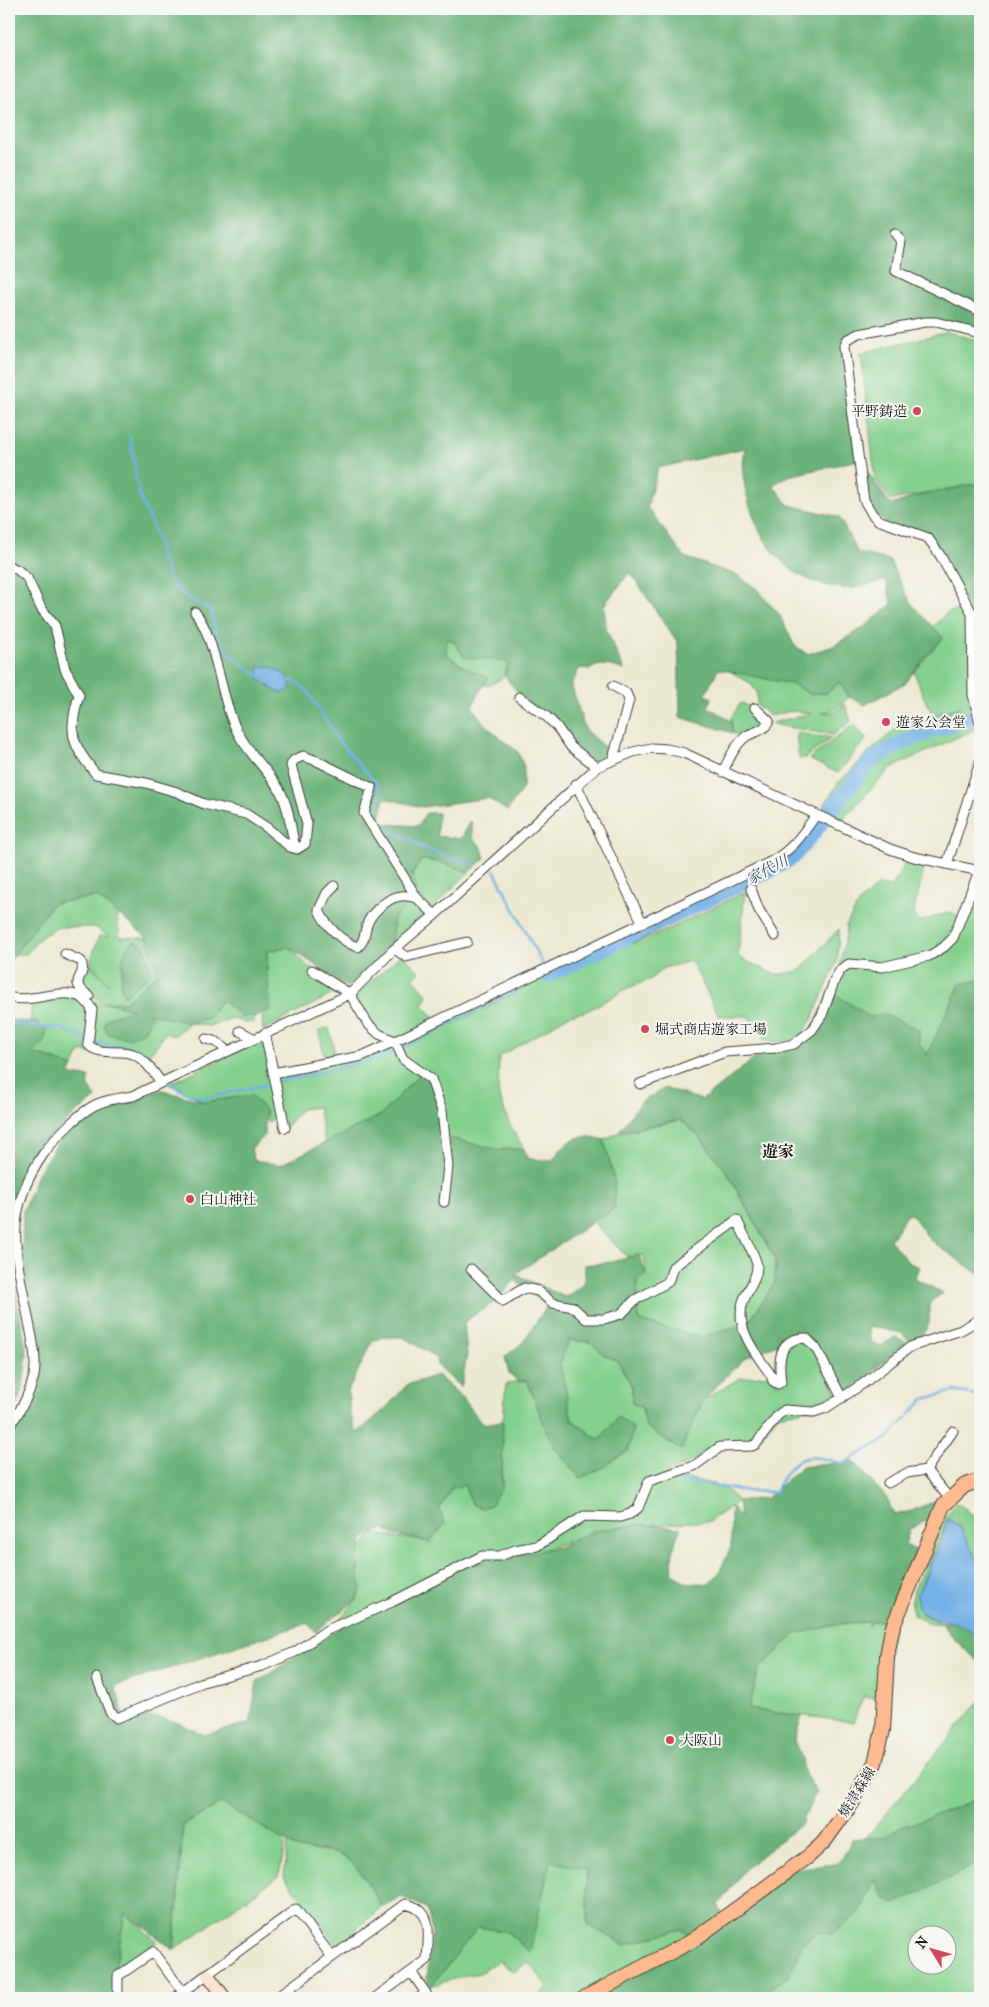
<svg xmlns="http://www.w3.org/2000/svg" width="989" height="2007" font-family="'IM FELL French Canon','Noto Serif JP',serif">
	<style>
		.green { fill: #84d08e; stroke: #507655; fill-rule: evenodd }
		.forest { fill: #6bb279; stroke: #44674a; fill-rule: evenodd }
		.water { fill: #73b1e6; stroke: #486681 }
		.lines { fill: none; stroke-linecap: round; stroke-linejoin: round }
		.stream { stroke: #73b1e6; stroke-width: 2.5 }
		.river { stroke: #73b1e6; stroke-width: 15 }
		.street-casing { stroke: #3b3b37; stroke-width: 11 }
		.secondary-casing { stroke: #3b3b37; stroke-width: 14 }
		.primary-casing { stroke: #3b3b37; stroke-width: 16 }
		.street { stroke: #fff; stroke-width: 9 }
		.secondary { stroke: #fee3d2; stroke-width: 12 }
		.primary { stroke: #fcba8e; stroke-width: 14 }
		.poi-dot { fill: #d1495b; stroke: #f6f6f2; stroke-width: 2 }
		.labels { text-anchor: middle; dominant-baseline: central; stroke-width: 4; stroke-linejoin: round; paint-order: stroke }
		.poi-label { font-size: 14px; fill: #1c1c1c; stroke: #f6f6f2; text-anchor: start }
		.street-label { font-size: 14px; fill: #1c1c1c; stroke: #f6f6f2 }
		.water-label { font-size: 15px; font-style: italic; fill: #3f586d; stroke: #f6f6f2 }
		.quarter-label { font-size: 16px; font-weight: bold; fill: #1c1c1c; stroke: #f6f6f2 }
	</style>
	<rect width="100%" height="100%" fill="#f6f6f2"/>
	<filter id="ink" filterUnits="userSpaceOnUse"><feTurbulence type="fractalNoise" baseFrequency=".02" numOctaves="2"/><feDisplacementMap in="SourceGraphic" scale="10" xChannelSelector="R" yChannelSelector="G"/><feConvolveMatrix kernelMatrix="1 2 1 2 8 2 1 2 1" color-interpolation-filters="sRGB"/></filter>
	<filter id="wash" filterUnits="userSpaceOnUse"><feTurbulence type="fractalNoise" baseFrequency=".0096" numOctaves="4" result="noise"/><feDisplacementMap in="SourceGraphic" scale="20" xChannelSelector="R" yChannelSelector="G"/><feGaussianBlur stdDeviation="1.12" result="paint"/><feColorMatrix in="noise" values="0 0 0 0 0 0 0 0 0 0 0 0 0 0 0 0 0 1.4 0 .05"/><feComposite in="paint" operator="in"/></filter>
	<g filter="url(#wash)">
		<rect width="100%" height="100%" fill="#ece9d2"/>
		<path class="green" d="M947 332 980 341V483L891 500 875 479 861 353Z
			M969 607 975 702 980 699V727L891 768 843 819 821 810 839 782 864 757 897 728 961 707 933 714 925 700 914 672 943 638 933 627 947 613Z
			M447 638 491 658 509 662 505 676 490 685H484L488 678 461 665 446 654Z
			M728 670 795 685 810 694 827 693 841 681 849 697 836 709 821 713 836 712 845 704 851 721 833 735 777 725 772 723 812 713 791 711 770 716 757 705V692L750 683Z
			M743 703 765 719 741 737 733 733 731 718 740 704Z
			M854 724 866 739 838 773 809 759Z
			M796 733 832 738 805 758 799 759Z
			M813 821 824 830 793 862 767 879 632 944 663 932 745 892 738 957 776 975 799 971 839 929 837 962 812 1019 798 1041H765L748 1016H719L691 961 663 968 651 979 628 988 587 1011 570 1015 499 1057 498 1093 509 1123 524 1149H493L449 1138 437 1093 428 1071 416 1078 381 1115 325 1143 318 1107 301 1109 285 1128 281 1111 276 1117 268 1122 266 1111 204 1102 169 1084 263 1039 272 1072 341 1060 394 1042C381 1031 357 1014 356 995L402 954 420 972 413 978 428 995 423 1005 437 1020 786 855ZM547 977 459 1021V1019L432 1032 537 979Z
			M421 860 440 862 469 872 431 910 415 892 417 888 412 875Z
			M905 863 924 868 914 912 918 922 952 912 960 919 980 876V980L960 984 927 1056 919 1043 870 1017 830 991 849 964H840L847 930 846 925 859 903 878 885 892 887Z
			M97 897 116 912 120 937 148 938 157 974 125 1002 119 1003 208 1018 222 1000 241 1017 257 1016 253 1022H243L232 1018 209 1026 189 1023 174 1036 165 1033 155 1048 146 1057 138 1053 96 1049V1055L81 1051 73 1067 33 1054 36 1023 30 1022 32 1001 64 994 89 1004V1037L95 1000 100 1004 110 1003 102 1002 77 985 89 963 110 985 90 962 99 936H109L95 927H59L42 936 26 954H14L53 903Z
			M410 898 415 901 426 913 390 947 394 918Z
			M289 947 309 967 341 990 263 1030 262 1016 271 1009 267 975V951Z
			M329 1028 335 1054 324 1055 319 1030Z
			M680 1120 698 1135 727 1172 774 1258 775 1282 749 1322 703 1339 639 1321 637 1281 646 1275 644 1255 627 1257 595 1224 614 1208 615 1188 604 1140 618 1133Z
			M795 1338H806L840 1398 816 1408 778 1415 761 1437 720 1447 666 1474 722 1486 738 1501 710 1521 631 1526 587 1534 332 1628 357 1599 361 1547 374 1534 430 1542 439 1509 452 1488 465 1485 473 1505 502 1487 503 1421 506 1384 527 1379 552 1445 580 1477 628 1451 618 1418 599 1440 572 1420 560 1364 569 1340 590 1342 610 1358 618 1361 632 1387V1403L642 1408 646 1427 681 1450 703 1400 740 1378 771 1375 777 1384 781 1354Z
			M956 1503C987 1519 980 1539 980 1569 975 1555 964 1542 961 1527L948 1519 917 1595 923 1615 944 1623 937 1624 927 1622 913 1615 911 1605 914 1590 940 1526Z
			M878 1621 894 1622 882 1697H864V1695L853 1722 749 1709 759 1669 795 1634 840 1624 868 1622 869 1627V1623Z
			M980 1701V1998H732ZM916 1934H946V1964H916Z
			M222 1803 280 1837 285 1845 279 1876 174 1950 183 1825Z
			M288 1842C303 1852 316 1850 333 1853 357 1857 371 1889 382 1907L337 1946 284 1876Z
			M549 1860 586 1869 588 1925 625 1945 680 1929 694 1937 576 1998H538L548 1986 528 1962 514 1972 498 1961 481 1973 467 1975 431 1986 478 1927 507 1932 530 1952Z
			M125 1913 157 1942 114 1974Z"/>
		<path class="forest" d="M9 9H980V335L936 322 859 334 844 347 859 460 891 505 914 497 980 483V694L972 613 924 535 884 522 864 500 859 460 788 476 773 485 789 505 839 517 858 553 889 560 911 603 943 638 925 657 905 683 865 705 849 697 839 682 827 693 810 694 792 684 718 669 705 695 712 698 708 707 731 721 733 733 680 717 678 643 630 572 604 605 606 629 624 670C614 666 600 662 590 669L580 668 571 684 585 730 610 752 592 763 519 694 505 676 508 662 464 657 453 641 447 639 446 654 461 665 489 678 481 689 472 707 485 725 518 752 524 767 523 788 507 811 488 798 423 807 384 798 380 821 387 824 418 826 426 813H438L437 836 461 839 471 821 473 839 481 846 485 858 469 872 440 862 421 860 412 875 416 888 404 908 394 918 390 947 378 960 347 987 289 947 267 951V975L271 1009 257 1016 241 1017 222 1000 208 1018 189 1023 148 1013 152 1017 144 1031 131 1038 110 1035 106 1031 104 1024 107 1018 133 1009 106 1002H125L157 974 148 938 97 897 53 903 9 962ZM745 448C744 457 742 467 743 475 751 532 782 585 845 588 858 589 873 583 886 580L892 604 863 628 831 647 807 654 794 645 779 614 758 590 739 576 684 557 647 507 658 468Z
			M134 941C149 944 147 960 152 972L125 996C118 986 122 984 122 973 122 959 123 950 134 941Z
			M980 980V1275L930 1240 913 1216 908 1213 890 1240 908 1262 919 1267 915 1277 916 1279 943 1293 930 1302C928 1309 930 1316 929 1322 927 1332 918 1338 911 1343L901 1333 868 1326 871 1343 881 1346 895 1337 904 1341 911 1348 896 1351 852 1390 842 1392 806 1337 801 1334 745 1358 703 1400 681 1450 646 1427 642 1408 632 1403V1387L618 1361 604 1355 590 1342 569 1340 560 1364 572 1420 599 1440 618 1417 633 1428 628 1451 615 1458 605 1467 580 1478 552 1445 527 1380 519 1382 509 1373 505 1357 523 1342 547 1306 515 1280 493 1303 464 1322 467 1355 461 1388 437 1365 436 1357 403 1337H383L372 1342 348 1391 350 1413 357 1433 385 1409 407 1385 437 1375 463 1398 483 1424 503 1421 502 1487 491 1505 482 1508 473 1505 464 1485 452 1488 439 1509 445 1524 430 1542 392 1534 384 1528 363 1539 357 1559 361 1589 357 1599 315 1632 308 1623 115 1686 124 1715C158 1716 173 1718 203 1735L250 1723 257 1682 351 1620 466 1565 559 1547 593 1531 642 1524 681 1528C673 1544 671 1556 673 1574L684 1582 709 1584 719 1573 731 1547V1506L740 1517 738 1501 767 1498 801 1467 853 1461 886 1497 894 1515 911 1511 940 1499 929 1519 910 1529 905 1545 918 1551 912 1570 904 1579 902 1595 890 1620 844 1623 795 1634 759 1669 749 1709 802 1716 794 1741 802 1758 804 1772 816 1792 802 1823 746 1868 718 1905 724 1916 791 1869 836 1864 847 1851 851 1839 886 1837 901 1827 957 1808 980 1796V1861L956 1875 894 1904 885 1898 875 1880 859 1913 831 1935 818 1931 802 1945 789 1976 754 1998H587L694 1937 680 1929 625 1945 588 1925 586 1869 550 1861 530 1952 507 1932 478 1927 431 1986 427 1978 432 1932 427 1908 402 1897 382 1907 365 1878 349 1859 332 1851 298 1849 222 1803 183 1825 174 1950 125 1913 114 1974 116 1998H9V1434L30 1399 40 1369V1338L22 1263 23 1211 38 1172 66 1131 95 1113 162 1090 204 1102 251 1095 266 1111 264 1136 251 1149 254 1160 280 1165 381 1115 422 1072 436 1087 447 1178 443 1208 448 1199 449 1138 500 1150 524 1149 528 1159 553 1160C567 1139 580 1132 604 1140L615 1182 614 1208 515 1274 565 1297 584 1285V1265L611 1262 639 1255 646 1275 637 1281 639 1321 702 1337 749 1322 775 1282 776 1259 727 1172 698 1135 680 1120 619 1131 641 1102 665 1088 702 1100 754 1059 794 1044 812 1030 830 991 870 1017 883 1014 919 1030V1043L927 1055 960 984Z
			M9 1019 14 1021 36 1022 47 1031 43 1044 33 1054 47 1057 73 1067 69 1075 89 1077 88 1084 96 1098 75 1114 44 1143 16 1187 9 1236Z
			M9 1253 27 1354 22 1393 9 1417Z
			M948 1620 971 1628 980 1636V1663L956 1641 943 1625Z"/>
		<path class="water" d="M259 666 271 667 288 676 291 689 283 693 276 691 259 679Z
			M947 1519C952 1522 957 1524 960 1528 966 1537 977 1558 980 1568V1638C972 1630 959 1623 948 1621 937 1619 927 1618 918 1609L917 1595 942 1539Z"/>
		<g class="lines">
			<path class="stream" d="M130 437 139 494 158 540 161 558 173 585 192 601 201 604 211 611 216 635 222 645 232 657 261 677
				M286 681H296L308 692 338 740 380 788V796L372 815 385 829 411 839 418 845 444 856 474 864
				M9 1022 25 1026 60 1028 93 1042 139 1050 141 1054
				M401 1048 548 975 494 870
				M167 1082 190 1095 206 1098 273 1083
				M278 1082 373 1060 396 1050
				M654 1484 675 1480 747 1491 775 1492C792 1457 804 1450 842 1464L888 1438 924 1399 955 1391 980 1396"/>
			<path class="river" d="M548 975 773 869 792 858 807 841 867 765C902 737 938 729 980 715"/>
		</g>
	</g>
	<g filter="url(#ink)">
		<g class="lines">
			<g class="street-casing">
				<path id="street" d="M895 233 901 241 896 271 980 311
					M980 333 936 322H925L859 334 847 340 844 347 864 500 872 514 878 520 928 538 940 555 972 613 973 695 980 723
					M9 566 18 570 27 578 41 608 55 626 65 669 79 695C68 733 71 744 96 774L146 783 177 792 204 804 246 814 266 827 290 847 297 849 305 844 307 824 291 765 294 760 303 756 317 761 372 788 364 813 417 898 435 915
					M195 612C217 639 220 699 237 731 247 752 267 769 279 789 289 806 291 830 295 848
					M519 697 547 717 557 727 571 747 597 767
					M613 759 629 700 626 693 613 686
					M723 772C728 760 734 747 744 738 751 731 764 733 769 721L755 708
					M576 784 642 922
					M947 864 980 762
					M334 886 327 893 319 910C325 925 343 943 358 947 366 940 364 931 368 922 373 911 389 897 401 896 406 895 411 897 417 898
					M751 889 759 910 775 936
					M395 949 406 957 467 942
					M65 954 81 961C88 980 65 978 89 996
					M312 970 350 994 368 1024 379 1034 395 1041 403 1059 431 1079 442 1111 448 1166 444 1202
					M9 997C36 1006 77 977 92 1010L88 1044C97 1056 120 1049 133 1054 145 1059 154 1073 161 1082
					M240 1031 253 1038
					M265 1033 285 1128
					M206 1039 217 1042 227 1051
					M273 1073 362 1056 395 1041 772 861C793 849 802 835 816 815
					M640 1084 725 1052 776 1048 794 1044 812 1030 822 1015 835 979 841 969 849 964 882 967 929 956 944 947 953 938 979 871
					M471 1269 503 1301 524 1288 538 1291 553 1303 573 1307 586 1319H604L621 1314 635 1300 668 1282 673 1267 737 1220C741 1230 757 1258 757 1266 757 1280 747 1290 743 1302 734 1329 757 1355 771 1375L773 1381 778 1384 781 1382C778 1359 779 1338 806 1338L816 1348 842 1398
					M9 1427C19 1413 30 1393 34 1376 37 1360 33 1343 30 1327 17 1258 0 1216 44 1153 55 1138 82 1109 100 1103 110 1099 122 1098 133 1096L350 994 392 951 435 915 597 767 633 752 651 748 667 749 684 753 890 849 914 857 980 871
					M926 1470 953 1431
					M888 1483 907 1473 926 1470 950 1499
					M97 1678 110 1712 117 1718 203 1682 262 1666 295 1652 327 1630 392 1602 482 1556H500L515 1550 537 1546 584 1516 620 1517 630 1514 638 1508 649 1481 694 1466 720 1447 752 1446 756 1444 778 1415 785 1410 814 1412 826 1408 864 1383 910 1347 961 1330 980 1319
					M411 1972 426 1993 419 1998
					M118 1998V1976L153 1952 183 1992
					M175 1998 296 1909 332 1957
					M276 1998 405 1904C435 1909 428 1936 427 1960L375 1998"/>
			</g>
			<g class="secondary-casing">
				<path id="secondary" d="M208 1975 225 1998"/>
			</g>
			<g class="primary-casing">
				<path id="primary" d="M584 1998 692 1941 809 1856 824 1842 852 1803 875 1763 883 1730 887 1656 892 1629 943 1506 964 1486 980 1480"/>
			</g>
			<use href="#street" class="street"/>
			<use href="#secondary" class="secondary"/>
			<use href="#primary" class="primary"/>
		</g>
	</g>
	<g class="poi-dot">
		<circle cx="917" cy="411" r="5"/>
		<circle cx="886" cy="722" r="5"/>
		<circle cx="645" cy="1029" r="5"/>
		<circle cx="190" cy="1199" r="5"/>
		<circle cx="670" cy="1740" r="5"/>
	</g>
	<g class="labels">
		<g class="poi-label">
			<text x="907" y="411" text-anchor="end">平野鋳造</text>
			<text x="896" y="722">遊家公会堂</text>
			<text x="655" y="1029">堀式商店遊家工場</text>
			<text x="200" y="1199">白山神社</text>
			<text x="680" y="1740">大阪山</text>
		</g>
		<g class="street-label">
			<text transform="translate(857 1792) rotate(-58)">焼津森線</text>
		</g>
		<g class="water-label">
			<text transform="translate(767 870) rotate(-28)">家代川</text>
		</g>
		<g class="quarter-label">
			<text x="778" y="1151">遊家</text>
		</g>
	</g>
	<rect width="989" height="2007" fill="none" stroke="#f6f6f2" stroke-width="30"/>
	<g transform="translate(932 1950) rotate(307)"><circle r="24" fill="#f6f6f2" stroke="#9f9f9c"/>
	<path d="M0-4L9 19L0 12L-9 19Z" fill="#d1495b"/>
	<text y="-8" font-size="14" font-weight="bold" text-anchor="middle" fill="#1c1c1c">N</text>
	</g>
</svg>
